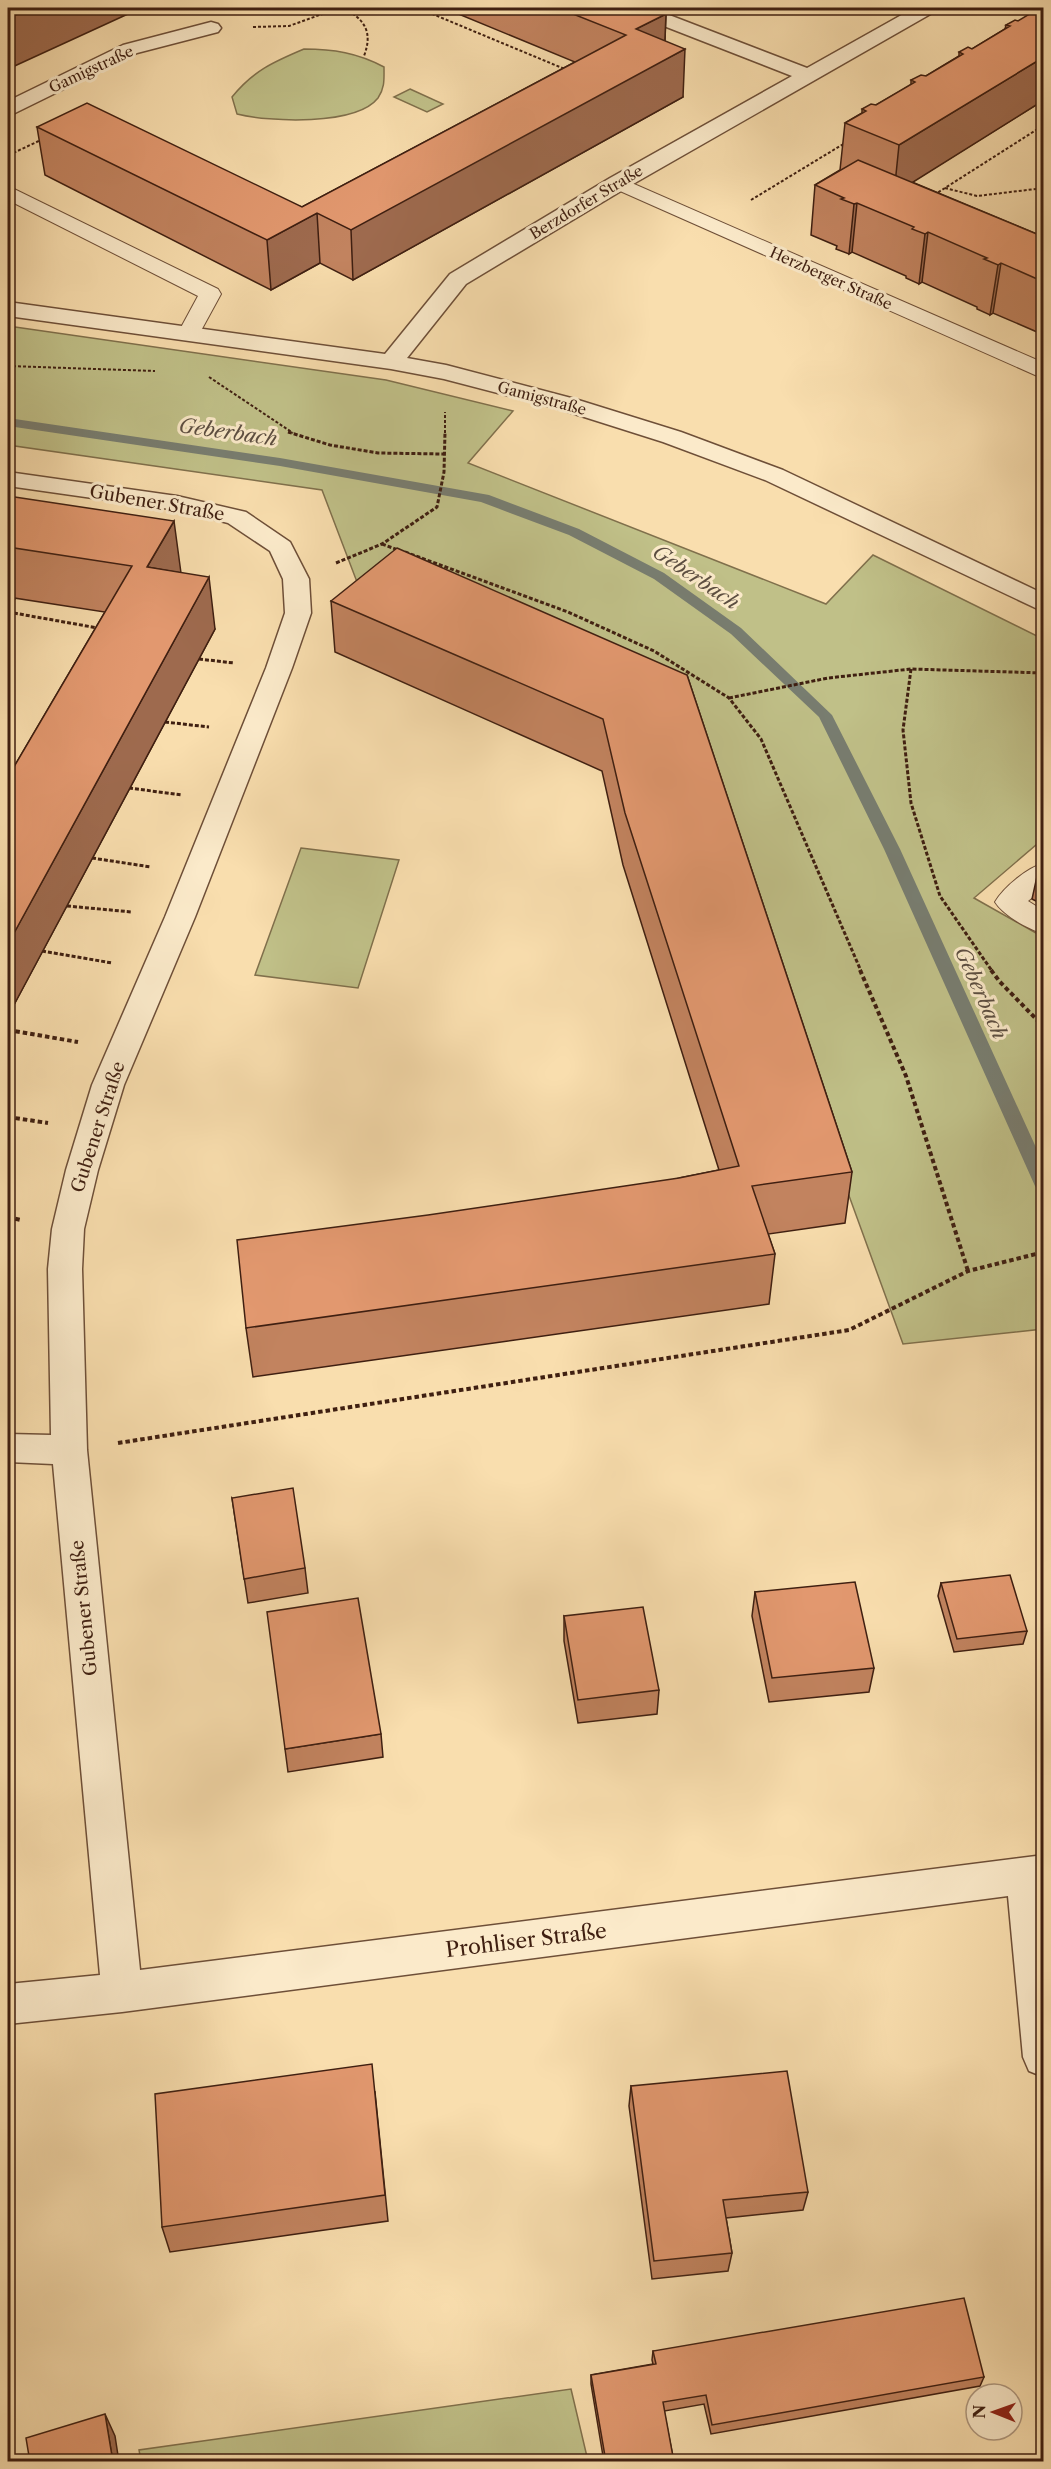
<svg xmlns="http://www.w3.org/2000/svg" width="1051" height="2469" font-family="'Libre Caslon Text',serif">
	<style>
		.green { fill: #c0c088; stroke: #80704c; stroke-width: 1.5 }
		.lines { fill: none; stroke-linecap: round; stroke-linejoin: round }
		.stream { fill: #787d70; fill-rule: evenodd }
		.lane-casing { stroke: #6e4f38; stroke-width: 2 }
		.street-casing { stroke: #6e4f38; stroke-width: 3 }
		.path-far2 { stroke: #3f1f11; stroke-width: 2; stroke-dasharray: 3 2; stroke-linecap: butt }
		.path-far1 { stroke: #3f1f11; stroke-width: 3; stroke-dasharray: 4 2; stroke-linecap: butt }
		.path { stroke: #3f1f11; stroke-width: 4; stroke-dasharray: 4.5 3; stroke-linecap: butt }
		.lane { fill: #fbeaca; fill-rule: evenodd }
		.street { fill: #fbeaca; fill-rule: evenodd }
		.wall { fill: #c2835f; stroke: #3f1f11; stroke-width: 1.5 }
		.shaded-wall { fill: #9e6a4e; stroke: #3f1f11; stroke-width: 1.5 }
		.building { fill: #e2986f; stroke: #3f1f11; stroke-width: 1.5 }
		.labels { text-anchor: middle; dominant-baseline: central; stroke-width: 6; stroke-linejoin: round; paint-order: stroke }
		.far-street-label { font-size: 15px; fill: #3f1f11; stroke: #fbeaca }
		.street-label { font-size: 18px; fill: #3f1f11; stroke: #fbeaca }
		.water-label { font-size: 20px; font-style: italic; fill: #5c4e41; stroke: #fbeaca }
		.near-street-label { font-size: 21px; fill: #3f1f11; stroke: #fbeaca }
	</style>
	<rect width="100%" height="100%" fill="#f9deae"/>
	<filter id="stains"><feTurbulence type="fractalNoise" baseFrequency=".00333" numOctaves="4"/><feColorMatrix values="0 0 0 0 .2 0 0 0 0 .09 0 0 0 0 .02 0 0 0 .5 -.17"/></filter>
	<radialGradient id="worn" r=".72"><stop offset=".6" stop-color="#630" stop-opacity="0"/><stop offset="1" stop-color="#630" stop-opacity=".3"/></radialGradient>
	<path class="green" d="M304 49C333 49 358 53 384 67 384 79 385 88 378 98 356 126 269 122 237 114L232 97C253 71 273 62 304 49Z
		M410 89 443 104 427 112 394 97Z
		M8 326 386 380 513 411 468 463 826 604 873 555 1043 639V839L974 898 1043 937V1329L903 1344 678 726 357 582 322 490 8 445Z
		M301 848 399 860 358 988 255 975Z
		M571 2389 588 2461H141L139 2450Z"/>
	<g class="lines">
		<path class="stream" d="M8 418 280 458 489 495 579 529 664 573 741 628 832 715 900 849 1044 1165V1193L1038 1191 1035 1186 884 849 819 717 731 634 654 579 569 535 481 502 280 466 8 426Z"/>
		<g class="lane-casing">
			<path id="lane" d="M618 177 1044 363V379L611 187 608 183 611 179Z
				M8 186 218 289 221 294 197 338 189 340 181 338 178 333 198 296 8 200Z
				M1044 863V888L1028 901 1044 911V934C1028 929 1004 916 995 902 1004 887 1027 868 1044 863Z"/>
		</g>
		<g class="street-casing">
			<path id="street" d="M625 8H651L807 68 914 8H937L934 12 626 188 466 284 407 358 446 365 575 399 681 432 783 470 1044 594V612L765 480 663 442 559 409 444 379 391 369 8 316V302L385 354 450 274 610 178 792 76 628 12Z
				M211 22 218 24 221 28 218 32 137 53 15 113 8 115V101L123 45Z
				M8 472 177 496 246 512 290 542 309 579 311 613 292 668 195 917 124 1085 98 1170 84 1229 82 1269 87 1450 140 1970 1044 1855V2077L1029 2071 1023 2057 1008 1896 122 2012 8 2024V1984L100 1975 53 1464 8 1462V1434L51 1435 48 1269 52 1229 66 1170 92 1085 165 917 266 668 285 613 283 579 270 551 228 523 177 510 8 486Z"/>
		</g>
		<path class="path-far2" d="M344 8C365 20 373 32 364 56
			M418 8 567 70
			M253 27 289 26 339 8
			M9 155 43 139
			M945 188 977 196 1044 188
			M934 195 1044 125
			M751 200 845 143
			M8 366 155 371
			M209 377 293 433
			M445 433V412"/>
		<path class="path-far1" d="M288 432 330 445 378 453 443 454
			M382 544 398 550
			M405 552 568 612 654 651 729 698 761 739 861 971
			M336 563 382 544 437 507 444 472 445 432
			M8 609 15 598
			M8 612 98 628
			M199 659 234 663
			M911 669 903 730 911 803 940 896 992 971
			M729 698 828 678 911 669 1044 673
			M165 722 209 727
			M129 788 182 795
			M92 858 151 867
			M67 906 132 912
			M42 951 112 963"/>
		<path class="path" d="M860 970 906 1076 968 1271
			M991 970 1000 982 1044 1027
			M8 1030 78 1042
			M8 1117 48 1123
			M8 1217 21 1220
			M118 1443 849 1330 968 1271 1044 1252"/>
		<use href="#lane" class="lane"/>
		<use href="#street" class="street"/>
	</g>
	<path class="wall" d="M444 8H650L666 14 665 41 683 97 353 280 320 263 271 290 45 175 37 127 302 207 575 62Z
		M1044 13V100L912 182 1044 237V335L993 313 990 315 977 309V307L922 282 919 284 906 278V276L852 252 849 254 836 249 837 246 811 235 815 185 840 170 845 123 862 113V109L876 105 911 85V80L926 76 959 56V52L972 49 1005 29 1006 25Z
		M8 496 180 573 215 629 8 1016V777L105 612 8 597Z
		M331 601 687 675 852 1172 845 1223 768 1234 775 1254 769 1304 253 1377 246 1328 679 1178 719 1170 623 865 602 771 335 652Z
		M1044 867V905L1032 899 1038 872Z
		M232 1498 305 1568 308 1593 248 1603Z
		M941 1583 1027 1631 1023 1644 954 1652 938 1596Z
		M755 1592 874 1668 869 1692 769 1702 752 1616Z
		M564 1616 659 1690 657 1714 578 1723 564 1641Z
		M381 1734 383 1757 288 1772 285 1749Z
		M631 2086 808 2192 803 2210 726 2218 732 2253 728 2271 652 2279 629 2106Z
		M375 2092 388 2221 170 2252 162 2227Z
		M653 2351 984 2377 980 2386 711 2434 704 2404 664 2411 674 2462H604L591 2384V2375L653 2364 652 2360Z"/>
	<path class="shaded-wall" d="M31 8H141L8 69V18Z
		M666 14 664 60 685 49 683 97 353 280 351 230 636 29Z
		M1044 57V100L894 194 899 145Z
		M857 203 852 252 849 254 854 204Z
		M317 213 320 263 271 290 267 240Z
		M928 232 922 282 919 284 925 234Z
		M1001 263 993 313 990 315 998 265Z
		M174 521 181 573 147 567Z
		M209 577 215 629 8 1016V944Z
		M105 2414 115 2436 119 2462H113Z"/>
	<path class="building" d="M8 8H31L8 18Z
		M558 8H650L666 14 636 29 685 49 351 230 317 213 267 240 37 127 87 103 302 207 626 35Z
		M1036 10 1044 13V57L899 145 845 123 866 111 862 109 871 104 876 105 915 82 911 80 921 75 926 76 963 54 959 52 968 47 972 49 1010 26 1006 25 1015 20 1018 21Z
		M858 160 1044 237V282L1001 263 998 265 984 259 987 258 928 232 925 234 912 229 914 227 857 203 854 204 841 199 844 198 815 185Z
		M8 496 174 521 147 567 209 577 8 944V777L132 566 8 547Z
		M397 548 687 675 852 1172 752 1186 775 1254 246 1328 237 1240 428 1215 679 1178 739 1166 625 813 603 719 331 601Z
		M1044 867V875L1038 872Z
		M293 1488 305 1568 244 1579 232 1498Z
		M1010 1575 1027 1631 957 1639 941 1583Z
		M855 1582 874 1668 772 1678 755 1592Z
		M358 1598 381 1734 285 1749 267 1612Z
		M643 1607 659 1690 578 1700 564 1616Z
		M372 2064 385 2195 162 2227 155 2094Z
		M787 2071 808 2192 723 2200 732 2253 654 2261 631 2086Z
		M964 2298 984 2377 712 2425 706 2395 663 2402 674 2462H606L591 2375 656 2364 653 2351Z
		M105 2414 113 2462H30L26 2438Z"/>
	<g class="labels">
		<g class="far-street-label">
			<text transform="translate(91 69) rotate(-25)">Gamigstraße</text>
			<text transform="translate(586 202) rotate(-31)">Berzdorfer Straße</text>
			<text transform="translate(831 278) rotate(24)">Herzberger Straße</text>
			<text transform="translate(542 398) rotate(15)">Gamigstraße</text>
		</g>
		<g class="street-label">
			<text transform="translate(157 503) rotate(10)">Gubener Straße</text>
			<text transform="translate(98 1127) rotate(-72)">Gubener Straße</text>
			<text transform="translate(84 1608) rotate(-96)">Gubener Straße</text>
		</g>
		<g class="water-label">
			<text transform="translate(228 432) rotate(8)">Geberbach</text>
			<text transform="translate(696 577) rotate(34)">Geberbach</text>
			<text transform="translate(981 993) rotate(66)">Geberbach</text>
		</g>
		<g class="near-street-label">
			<text transform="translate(526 1940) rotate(-7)">Prohliser Straße</text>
		</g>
	</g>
	<rect width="1051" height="2469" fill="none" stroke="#f9deae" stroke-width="30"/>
	<rect x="9" y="9" width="1033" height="2451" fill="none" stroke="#3f1f11" stroke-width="3"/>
	<rect x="15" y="15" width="1021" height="2439" fill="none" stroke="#3f1f11" stroke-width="1.5"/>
	<g transform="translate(994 2412) rotate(271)"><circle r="28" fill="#fbeaca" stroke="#b09980" stroke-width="1.5"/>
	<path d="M0-4.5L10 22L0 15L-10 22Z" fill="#8f2418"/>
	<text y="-9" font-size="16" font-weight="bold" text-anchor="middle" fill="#3f1f11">N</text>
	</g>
	<rect width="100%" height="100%" filter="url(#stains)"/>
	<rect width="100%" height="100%" fill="url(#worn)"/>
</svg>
